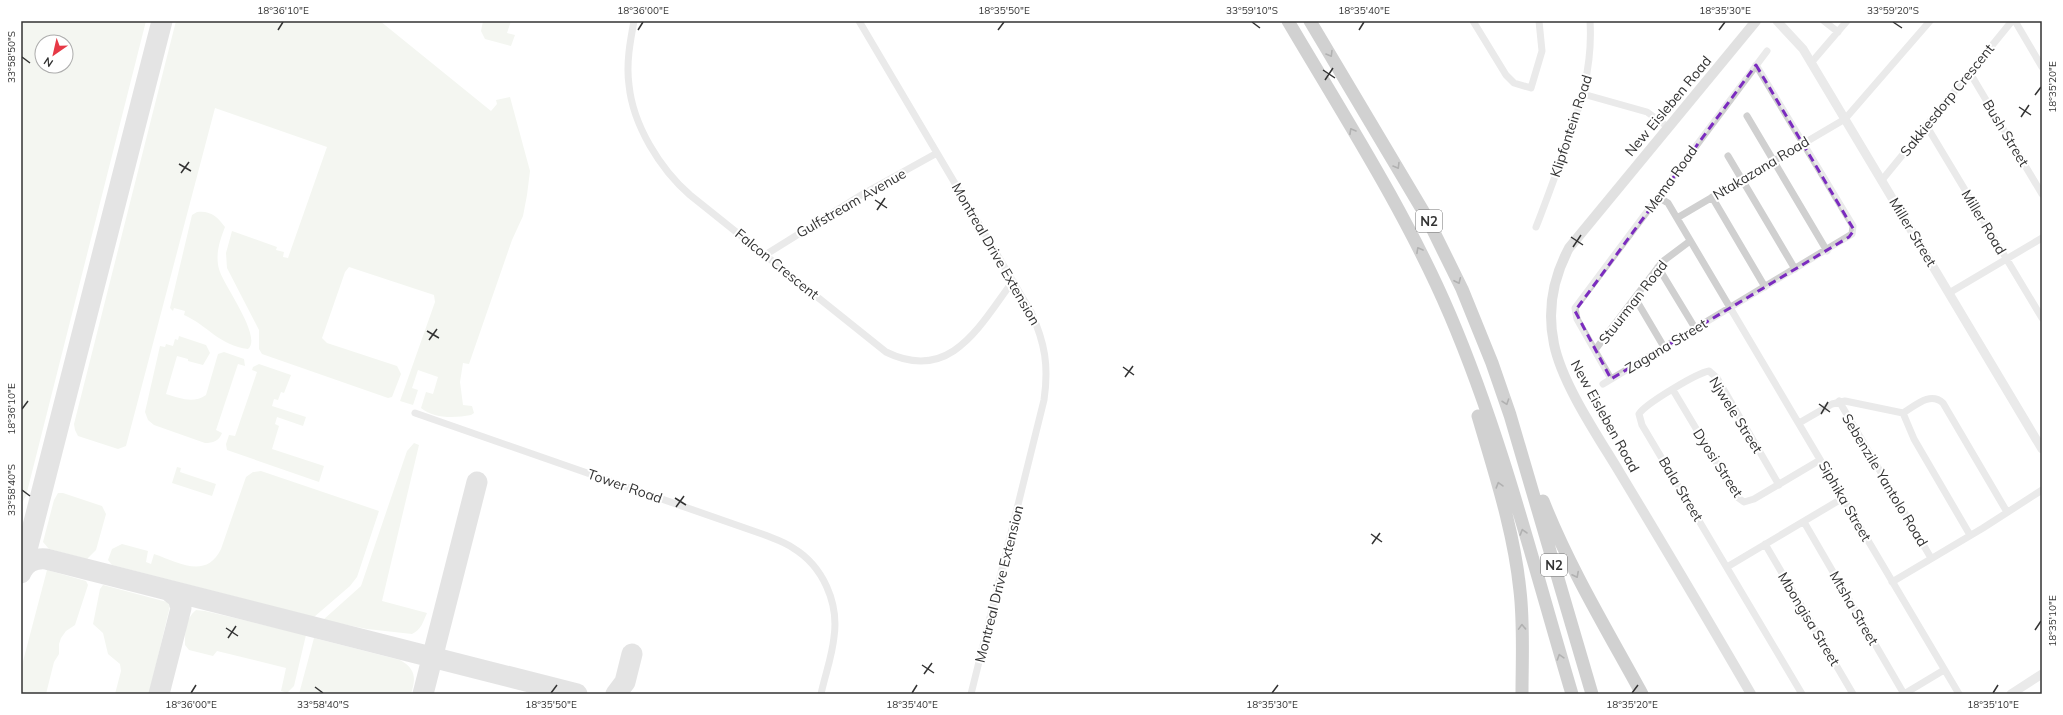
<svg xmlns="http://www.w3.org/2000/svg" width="2063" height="715" font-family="Mulish,sans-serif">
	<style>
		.green { fill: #e6ecdf; fill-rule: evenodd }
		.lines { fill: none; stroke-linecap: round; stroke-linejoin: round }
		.taxiway { stroke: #c4c4c4; stroke-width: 21 }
		.minor { stroke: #d0d0d0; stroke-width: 7 }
		.tertiary { stroke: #d0d0d0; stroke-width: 9 }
		.secondary { stroke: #bdbdbd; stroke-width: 10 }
		.motorway { stroke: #9a9a9a; stroke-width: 13 }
		.oneway { stroke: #525252 }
		.marked { fill: none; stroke: #7b2cbf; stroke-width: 3; stroke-dasharray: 8 5; stroke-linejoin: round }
		.ticks { fill: none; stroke: #333; stroke-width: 1.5 }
		.labels { text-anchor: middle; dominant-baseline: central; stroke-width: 4; stroke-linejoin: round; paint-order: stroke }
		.shield { fill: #fff; stroke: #707070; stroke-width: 1 }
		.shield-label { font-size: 13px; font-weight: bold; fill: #333 }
		.street-label { font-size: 14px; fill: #333; stroke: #fff }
		.neatline { fill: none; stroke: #333; stroke-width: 1.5 }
		.ticks-label { font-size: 10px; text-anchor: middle; fill: #333 }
	</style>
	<rect width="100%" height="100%" fill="#fff"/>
	<path class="green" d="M21 21H146L26 496 21 504ZM42 42H66V66H42Z
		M176 21H380L491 111 497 104 496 100 510 97 530 171 527 195 523 216 512 240 469 364 463 363 460 382 463 405 472 406 474 413 471 415C455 418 434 419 421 408L426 392 433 394 438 377 418 370 412 388 418 390 413 405 400 401 435 302 434 295 349 267 345 272 322 338 327 343 397 366 401 374 392 397 388 398 262 354 259 349V330L227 268 226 253 232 231 277 247 276 250 284 252 283 257 288 258 327 147 215 108 126 446 118 449 78 436 75 430 74 424Z
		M483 21H511L507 33 515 35 511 46 485 39 481 31Z
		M197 212C210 210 218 217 225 227 220 240 215 254 219 269 223 285 263 337 248 349 220 346 207 325 184 315L185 311 174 308 173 311 170 308 192 215Z
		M179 336 206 345 210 353 203 365 188 361V359L177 356 166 394C180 398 193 404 206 395L218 354 224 352 244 359 245 366 238 364 216 430 222 433C219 441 213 443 205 443L154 425 148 420 145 412 160 346 165 347 166 344 173 346 175 339 178 340Z
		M259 364 291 375 284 393 281 392 278 400 274 399 272 406 306 417 303 426 277 417 275 424 279 426 272 449 324 466 319 482 227 450 226 444 229 435 235 436 257 372 252 370 253 367Z
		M414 443 419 445 382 601 427 613C423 622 421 630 412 634L367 629 323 620 361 586 407 451Z
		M177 467 181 468 180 472 216 484 212 496 172 483Z
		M261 471 379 511 357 577 350 586 314 617 112 565 108 560 112 549 122 544 148 551 146 562 151 564 154 554C178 562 206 580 221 549L246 477 253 472Z
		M58 493H63L102 506 106 514 96 550 87 559 49 549 43 542 54 500Z
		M47 570 86 581 88 585 75 625 66 631 61 638 59 644V654L54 662 46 694H21V669Z
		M103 585 167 602 170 606 149 694H115L121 671 120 664 108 654 103 633 93 624 100 589Z
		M196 610 205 611 306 635 294 686 287 693 281 691 286 668 217 651 213 656 189 650 185 645C185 632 185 619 196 610Z
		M314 638 400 660C416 669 416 678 411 694H299Z"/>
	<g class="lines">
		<path class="taxiway" d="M21 572C26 562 36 558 46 559L577 694
			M21 573 162 21
			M159 694 181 608 178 598 168 590
			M423 694 477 482
			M616 694 625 682 632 654"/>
		<path class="minor" d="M634 21C630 42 626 64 629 85 633 125 660 169 690 195L886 352C951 384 980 325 1013 281
			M859 21 1031 312C1045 343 1049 366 1044 400L971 694
			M1473 21 1506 75 1514 83 1531 88 1542 51 1539 21
			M1824 21 1838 32
			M2015 21 2042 67
			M1811 63 1847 21
			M1970 73 2042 194
			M1583 94 1647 112 1668 127
			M1747 116 1827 251
			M1926 125 2042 318
			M1728 156 1795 269
			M1882 180 2012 21
			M1658 197 1668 203 1959 694
			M1712 197 1765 287
			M1677 218 1845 119 1930 21
			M1536 227C1546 202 1555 176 1565 149 1580 107 1593 67 1590 21
			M765 255 863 194 937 153
			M1658 267 1695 328
			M1949 293 2042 238
			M1635 298 1664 347
			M1595 350 1662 262 1690 241
			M1611 379 1577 319 1575 308 1767 51
			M1603 384 1852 234 1853 226 1756 65
			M1673 390 1737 497 1744 502 1754 499 1820 460
			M1839 401 1931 558
			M415 413 765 535C775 539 785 542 793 548 823 566 839 603 834 637 832 657 825 675 821 694
			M1903 413 1914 439 1970 535
			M1799 423 1832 404 1845 401 1903 413C1915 406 1930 391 1943 403L2007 512
			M1779 485 1717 378 1709 371C1697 373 1645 404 1639 414L1642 425 1802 694
			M1804 522 1904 694
			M1765 544 1853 694
			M1727 567 1843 498
			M1892 582 1983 528 2042 490
			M1904 694 1944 670"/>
		<path class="tertiary" d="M1777 21 1803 49 2042 449
			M2011 694 2042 674"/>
		<path class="secondary" d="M1751 694C1708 620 1664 546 1620 473 1599 438 1562 384 1554 344 1547 311 1553 278 1569 248L1756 21"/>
		<path class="motorway" d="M1288 21C1344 116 1407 214 1450 315 1502 437 1534 567 1572 694
			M1310 21 1426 216 1462 289 1492 363 1510 415 1592 694
			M1478 416C1495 474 1514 531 1520 591 1524 625 1522 660 1522 694
			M1543 501C1570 569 1607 630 1642 694"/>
	</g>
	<defs><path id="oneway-chevron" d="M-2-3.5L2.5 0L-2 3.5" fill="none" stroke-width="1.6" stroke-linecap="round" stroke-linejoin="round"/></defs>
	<g class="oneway">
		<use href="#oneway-chevron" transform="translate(1330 54) rotate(59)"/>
		<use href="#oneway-chevron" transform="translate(1352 131) rotate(-120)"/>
		<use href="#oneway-chevron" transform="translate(1397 166) rotate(59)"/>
		<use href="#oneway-chevron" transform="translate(1419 250) rotate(-119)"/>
		<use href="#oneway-chevron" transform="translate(1458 281) rotate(65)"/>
		<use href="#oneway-chevron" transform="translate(1506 402) rotate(71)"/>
		<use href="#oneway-chevron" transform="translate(1499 485) rotate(-106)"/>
		<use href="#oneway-chevron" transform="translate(1523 532) rotate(-106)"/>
		<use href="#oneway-chevron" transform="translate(1576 575) rotate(63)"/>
		<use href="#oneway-chevron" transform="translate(1522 627) rotate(-92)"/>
		<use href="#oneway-chevron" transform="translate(1560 657) rotate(-107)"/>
	</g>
	<path d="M0 0H2063V715H0ZM1756 65 1854 230 1849 237 1611 379 1575 311Z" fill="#fff" fill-opacity=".55" fill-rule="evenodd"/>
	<path class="marked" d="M1756 65 1854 230 1849 237 1611 379 1575 311Z"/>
	<path class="ticks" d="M1252 22 1260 28M1893 22 1902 28M278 30 283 22M638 30 643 22M998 30 1004 22M1359 30 1364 22M1719 30 1725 22M22 57 30 63M1323 70 1335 78M1325 80 1333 68M2035 95 2041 87M2019 107 2031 115M2021 117 2029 105M179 164 191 171M181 173 189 162M875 200 887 208M877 210 885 198M1571 237 1583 245M1573 247 1581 235M427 331 439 338M429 340 437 329M1123 367 1134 375M1125 377 1133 366M1819 404 1830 412M22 409 28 401M1821 414 1828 402M22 490 30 496M675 498 686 505M676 507 684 496M1371 534 1382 542M1372 544 1380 533M226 628 238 636M2035 630 2041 621M228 638 236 626M922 665 934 673M924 674 932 663M315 687 323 693M191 693 196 685M551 693 557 685M912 693 917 685M1272 693 1278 685M1632 693 1638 685M1993 693 1998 685"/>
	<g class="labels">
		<g class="shield">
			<rect x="1416" y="210" width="26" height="22" rx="3"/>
			<rect x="1541" y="554" width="26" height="22" rx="3"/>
		</g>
		<g class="shield-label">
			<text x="1429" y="221">N2</text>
			<text x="1554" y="565">N2</text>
		</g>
		<g class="street-label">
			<text transform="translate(1947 100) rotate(-51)">Sakkiesdorp Crescent</text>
			<text transform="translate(1668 106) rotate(-50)">New Eisleben Road</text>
			<text transform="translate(1571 126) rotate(-72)">Klipfontein Road</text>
			<text transform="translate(2006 133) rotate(59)">Bush Street</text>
			<text transform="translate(1761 168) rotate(-31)">Ntakazana Road</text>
			<text transform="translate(1671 179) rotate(-54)">Mema Road</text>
			<text transform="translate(851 203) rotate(-30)">Gulfstream Avenue</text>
			<text transform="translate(1984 222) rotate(59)">Miller Road</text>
			<text transform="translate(1913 232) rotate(59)">Miller Street</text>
			<text transform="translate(996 254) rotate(60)">Montreal Drive Extension</text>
			<text transform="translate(777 264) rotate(39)">Falcon Crescent</text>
			<text transform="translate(1633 302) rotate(-52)">Stuurman Road</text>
			<text transform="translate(1666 346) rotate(-31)">Zagana Street</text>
			<text transform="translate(1736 415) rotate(58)">Njwele Street</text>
			<text transform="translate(1605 416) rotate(61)">New Eisleben Road</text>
			<text transform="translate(1718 463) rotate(57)">Dyosi Street</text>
			<text transform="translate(1885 480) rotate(59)">Sebenzile Yantolo Road</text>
			<text transform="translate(625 486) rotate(19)">Tower Road</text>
			<text transform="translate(1681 489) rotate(59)">Bala Street</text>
			<text transform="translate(1845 501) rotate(60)">Siphika Street</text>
			<text transform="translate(999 584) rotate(-76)">Montreal Drive Extension</text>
			<text transform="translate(1854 608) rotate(60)">Mtsha Street</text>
			<text transform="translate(1809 619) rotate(59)">Mbongisa Street</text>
		</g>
	</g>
	<rect width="2063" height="715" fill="none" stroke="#ffffff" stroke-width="44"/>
	<g transform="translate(54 54) rotate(214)"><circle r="19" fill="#ffffff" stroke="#adadad"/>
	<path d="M0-3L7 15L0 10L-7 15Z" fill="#e63946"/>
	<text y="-6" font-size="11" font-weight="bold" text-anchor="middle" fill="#333333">N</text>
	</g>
	<rect x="22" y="22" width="2019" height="671" class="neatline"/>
	<g class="ticks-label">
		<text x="283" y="14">18°36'10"E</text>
		<text x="643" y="14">18°36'00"E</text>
		<text x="1004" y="14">18°35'50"E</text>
		<text x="1252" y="14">33°59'10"S</text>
		<text x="1364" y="14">18°35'40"E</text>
		<text x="1725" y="14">18°35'30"E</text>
		<text x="1893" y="14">33°59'20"S</text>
		<text transform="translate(11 57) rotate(-90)" y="4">33°58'50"S</text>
		<text transform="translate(2052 87) rotate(-90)" y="4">18°35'20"E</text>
		<text transform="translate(11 409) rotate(-90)" y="4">18°36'10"E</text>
		<text transform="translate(11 490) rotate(-90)" y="4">33°58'40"S</text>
		<text transform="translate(2052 621) rotate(-90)" y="4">18°35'10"E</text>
		<text x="191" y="708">18°36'00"E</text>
		<text x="323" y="708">33°58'40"S</text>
		<text x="551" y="708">18°35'50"E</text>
		<text x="912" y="708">18°35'40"E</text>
		<text x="1272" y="708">18°35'30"E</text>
		<text x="1632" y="708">18°35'20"E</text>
		<text x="1993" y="708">18°35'10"E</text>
	</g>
</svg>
